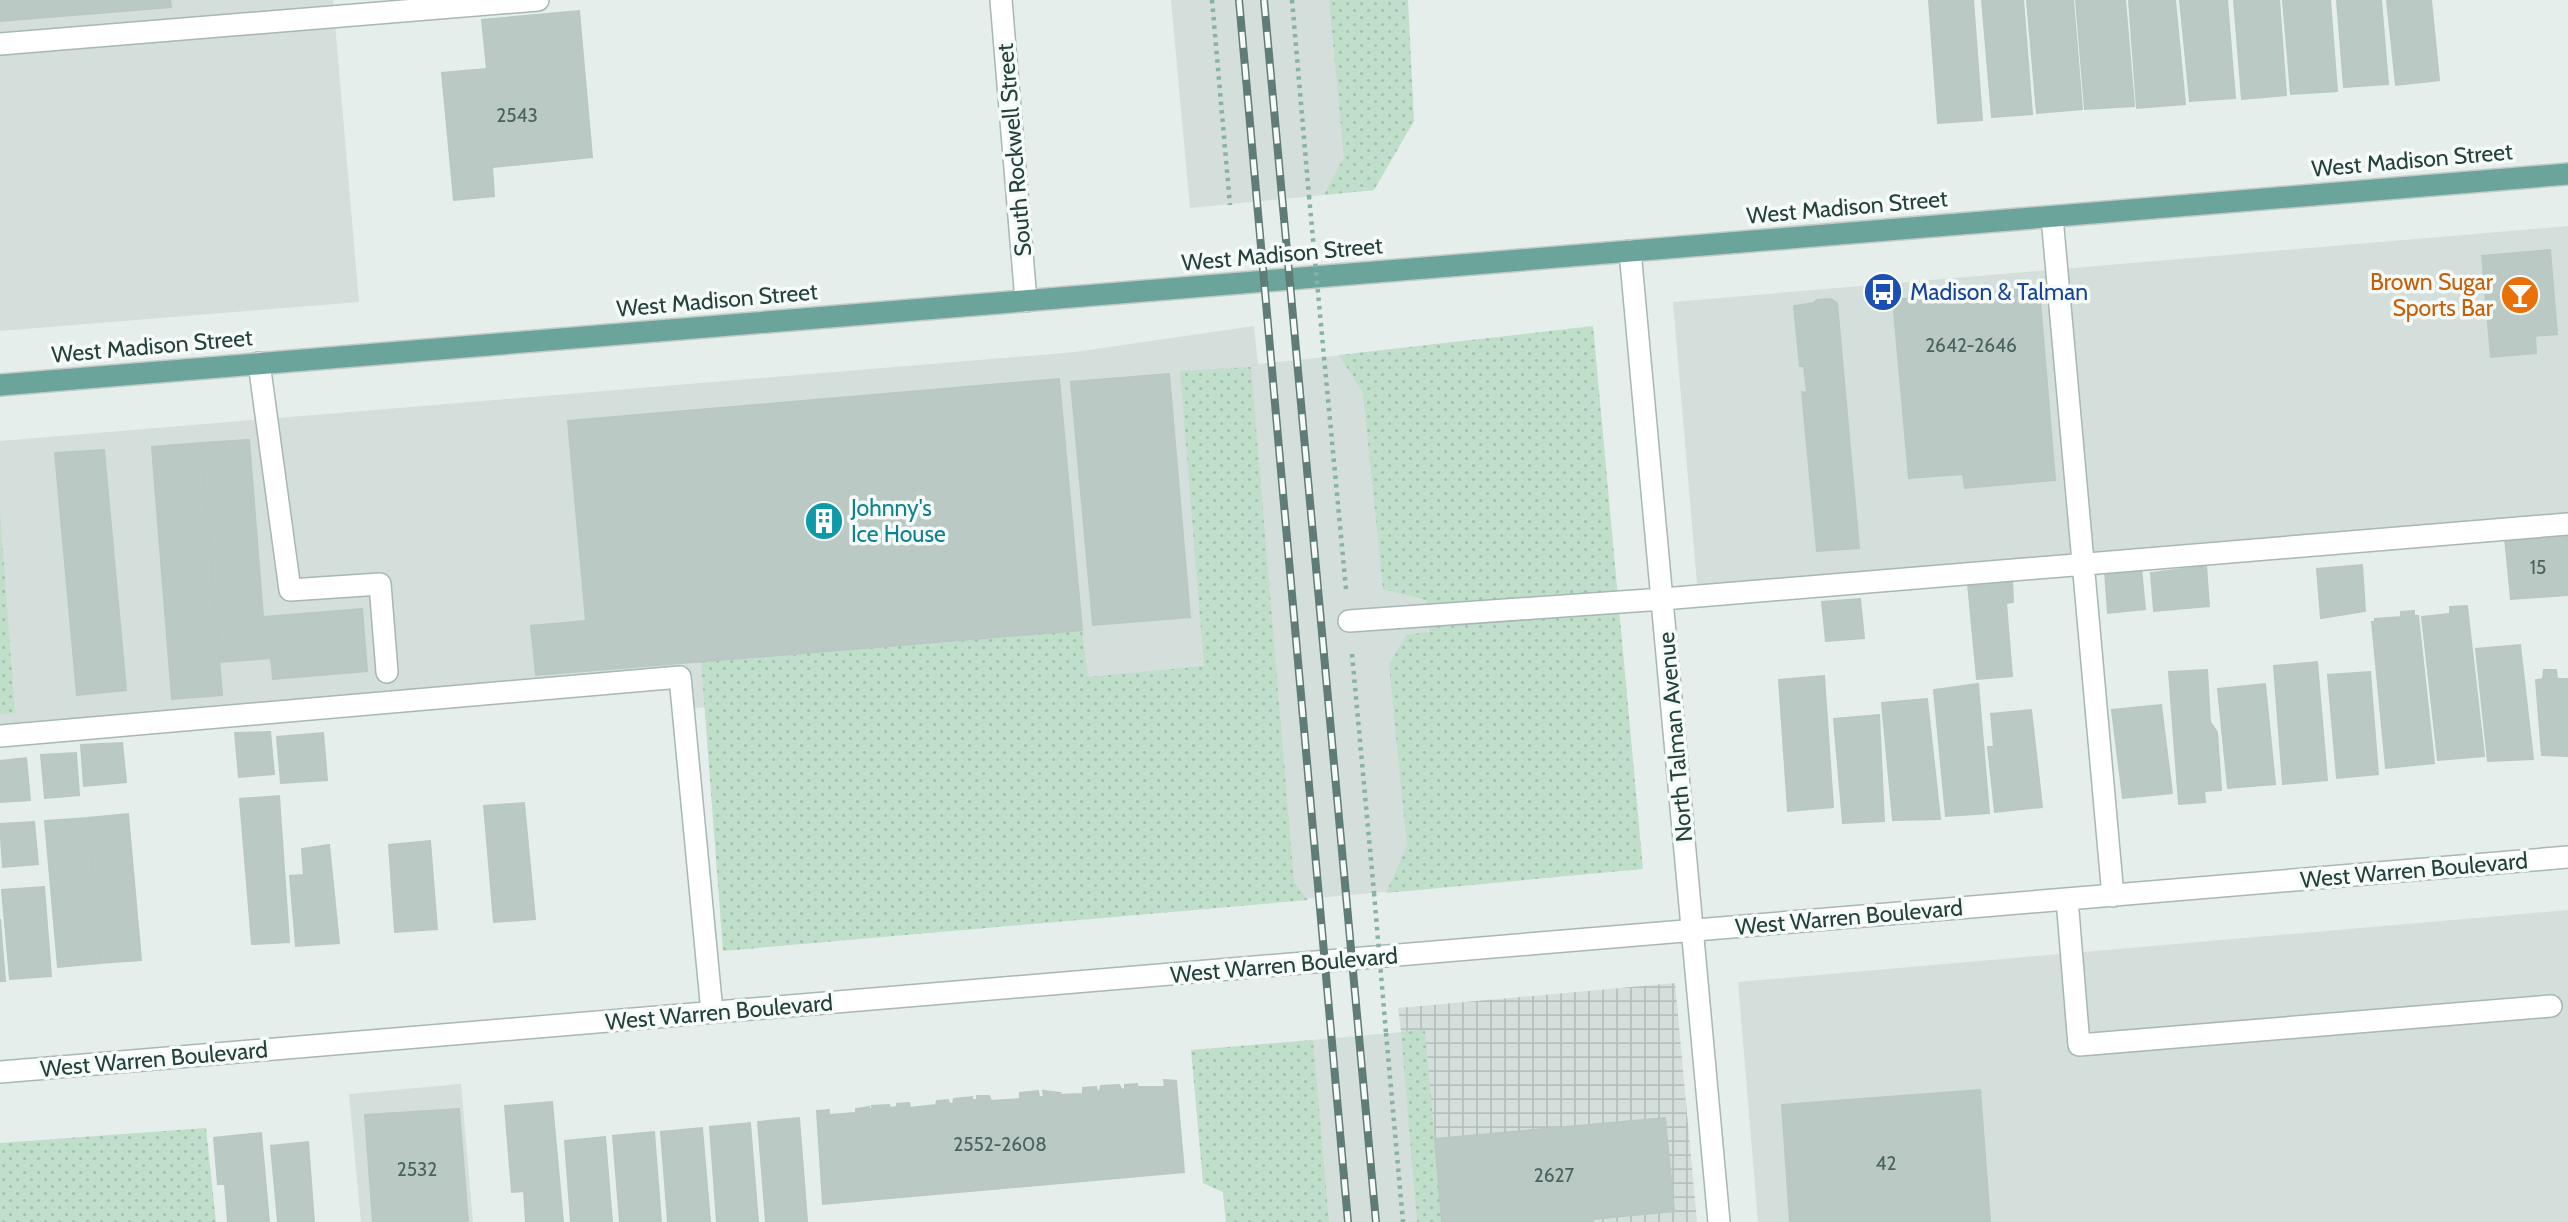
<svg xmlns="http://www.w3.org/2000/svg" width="2568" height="1222" font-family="Cabin,sans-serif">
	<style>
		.built { fill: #d4deda }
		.industrial { fill: url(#industrial-grid) }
		.grass { fill: url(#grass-dots) }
		.building { fill: #bbc9c5; stroke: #b8c8c3; stroke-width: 2 }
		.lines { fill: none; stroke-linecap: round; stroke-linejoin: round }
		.minor-casing { stroke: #a7b7b3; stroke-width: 24 }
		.major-casing { stroke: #c2cac8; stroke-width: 24 }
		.path { stroke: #86b2a8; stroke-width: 4.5; stroke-dasharray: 3.5 5; stroke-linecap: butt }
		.minor { stroke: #fff; stroke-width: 21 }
		.major { stroke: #6aa49a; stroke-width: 21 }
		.rail-casing { stroke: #5f7c77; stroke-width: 8 }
		.rail { stroke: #f6fbf9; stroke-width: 5; stroke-dasharray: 16; stroke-linecap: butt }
		.path-bridge { stroke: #86b2a8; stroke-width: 4.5; stroke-dasharray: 3.5 5; stroke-linecap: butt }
		.labels { text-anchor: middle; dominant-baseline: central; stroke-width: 7; stroke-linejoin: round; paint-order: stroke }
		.number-label { font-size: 19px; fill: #4a635e }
		.street-label { font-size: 23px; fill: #24413c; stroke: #f6fbf9 }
		.food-label { font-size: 23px; fill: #c56008; stroke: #f6fbf9; text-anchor: end }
		.transit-label { font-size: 23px; fill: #164399; stroke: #f6fbf9; text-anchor: start }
		.culture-label { font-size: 23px; fill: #0d838f; stroke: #f6fbf9; text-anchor: start }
	</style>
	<defs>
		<pattern id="industrial-grid" width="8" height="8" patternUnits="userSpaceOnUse" patternTransform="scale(1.75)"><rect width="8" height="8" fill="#d4deda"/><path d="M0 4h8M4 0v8" fill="none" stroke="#b6c0bc"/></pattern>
		<pattern id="grass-dots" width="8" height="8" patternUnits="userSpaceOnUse" patternTransform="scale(1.75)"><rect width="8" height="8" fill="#bfdfca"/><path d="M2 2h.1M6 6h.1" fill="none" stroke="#a4c1ae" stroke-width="1.8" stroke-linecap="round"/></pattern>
	</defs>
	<rect width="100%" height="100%" fill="#e5eeeb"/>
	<path class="built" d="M0 0H333L359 302 0 331Z
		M1171 0H1358L1374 190 1190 208Z
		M2568 226V524L1698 596 1673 302Z
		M1254 326 1258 364 1401 349 1453 886 1223 906 1088 677 683 709 680 677 0 736V441L1075 352Z
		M2568 910V1222H1758L1738 982Z
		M1425 1030 1442 1222H1226L1223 1192 1203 1183 1279 1043Z
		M461 1084 473 1222H361L349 1094Z"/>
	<path class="industrial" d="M1675 983 1697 1222H1442L1425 1031 1401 1032 1398 1008Z"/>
	<path class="grass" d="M1329 0H1408L1414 121 1374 190 1324 195 1344 157Z
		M1593 326 1643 869 1386 893 1407 846 1389 665 1406 635 1429 632 1426 600 1383 589 1363 393 1339 355Z
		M1251 367 1294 882 1308 900 723 951 701 661 1082 630 1088 677 1204 666 1180 371Z
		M0 513 15 713 0 714Z
		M1425 1030 1442 1222H1417L1401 1032Z
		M1313 1040 1329 1222H1226L1223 1192 1203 1183 1191 1050Z
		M206 1128 216 1222H0V1143Z"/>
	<path class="building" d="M0 0H170L171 7 0 21Z
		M1929 0H1973L1982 120 1938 123Z
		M1982 0H2023L2032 114 1992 117Z
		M2027 0H2073L2082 109 2037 113Z
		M2076 0H2125L2134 106 2085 109Z
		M2129 0H2175L2185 104 2137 108Z
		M2180 0H2227L2235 98 2190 101Z
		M2234 0H2279L2286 95 2242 99Z
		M2283 0H2330L2337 91 2291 94Z
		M2337 0H2381L2388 84 2344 87Z
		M2387 0H2431L2439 80 2396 85Z
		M579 11 592 157 492 167 494 196 454 200 442 73 487 69 482 20Z
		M2550 250 2557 334 2535 336 2536 353 2491 357 2482 256Z
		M2039 288 2055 480 1965 488 1963 474 1909 478 1893 300Z
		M1831 299 1837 303 1859 548 1817 551 1802 392 1807 393 1804 366H1800L1794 306 1814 303 1817 300Z
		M1169 374 1190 617 1093 625 1071 382Z
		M1059 379 1082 630 536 675 531 626 586 621 568 421Z
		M249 440 263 617 362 609 367 671 273 679 271 658 220 662 201 443Z
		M201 443 222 695 172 699 152 447Z
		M104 450 126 690 77 695 55 453Z
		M2568 535V595L2511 599 2505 538Z
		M2362 565 2365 611 2321 618 2317 569Z
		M2206 566 2209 606 2154 611 2151 573Z
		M2141 568 2145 609 2108 613 2105 571Z
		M2012 579 2013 602 2006 603 2012 676 1977 679 1968 584Z
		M1860 599 1864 638 1826 641 1822 602Z
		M2467 606 2484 756 2438 760 2422 617 2450 614V607Z
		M2414 611V616H2418L2434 763 2386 768 2372 622H2375V619L2401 617V612Z
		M2520 645 2533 759 2488 761 2476 649Z
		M2317 662 2327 780 2283 784 2274 666Z
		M2207 670 2210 722 2217 732 2221 790 2204 791 2205 802 2179 804 2169 672Z
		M2544 670H2556L2557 679H2568V756L2542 755 2536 680 2543 679Z
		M2370 672 2378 774 2337 778 2328 675Z
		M1824 676 1833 807 1788 811 1779 680Z
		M1978 684 1989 813 1946 816 1934 690Z
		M2265 684 2275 784 2228 788 2218 689Z
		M1927 699 1940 819 1893 820 1882 703Z
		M2161 705 2172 793 2123 798 2112 710Z
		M2031 710 2042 807 1995 812 1988 747H1994L1991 714Z
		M1879 715 1884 821 1843 823 1834 719Z
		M270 732 274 774 239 777 235 733Z
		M323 733 327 780 281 783 277 737Z
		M122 743 126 782 84 786 81 745Z
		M76 753 79 795 45 798 41 755Z
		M26 758 30 800 0 802V761Z
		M279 796 289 942 252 944 240 799Z
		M524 803 535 919 494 922 484 806Z
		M128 814 141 960 100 963 88 818Z
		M88 818 100 963 58 967 45 821Z
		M34 822 38 864 3 867 0 824Z
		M430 841 437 929 395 932 389 845Z
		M329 845 339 943 296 946 290 876 304 875 302 849Z
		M44 887 51 976 10 979 2 890Z
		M0 919 5 981H0Z
		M1164 1080 1176 1081 1184 1172 823 1204 817 1111 829 1110V1115L856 1113V1109L869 1107V1109H873L872 1106 889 1105 890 1108 897 1107V1104L909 1103 910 1108 936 1105 937 1101 948 1100 950 1104H953L954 1099 972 1097V1100H977V1096H989L991 1101 1020 1099V1093L1038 1091 1039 1097H1044L1043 1091 1060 1093 1058 1095 1083 1094V1088L1096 1087 1097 1092 1100 1091 1101 1086 1119 1085 1121 1089 1125 1090V1085L1137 1084V1087H1165Z
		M1980 1090 1990 1222H1790L1782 1105Z
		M552 1102 563 1222H526L524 1191 512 1192 505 1106Z
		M459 1109 468 1222H373L365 1115Z
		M799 1118 807 1221 766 1222 758 1122Z
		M1665 1118 1674 1211 1593 1219V1222H1442L1435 1139Z
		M750 1123 758 1222H717L710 1127Z
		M702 1128 710 1222H668L661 1132Z
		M654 1132 661 1222H620L613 1136Z
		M261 1133 269 1222H228L225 1184H218L214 1138Z
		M605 1137 612 1222H571L565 1141Z
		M308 1142 314 1222H278L271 1146Z"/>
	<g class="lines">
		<g class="minor-casing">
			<path id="minor" d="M1001 0 1026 301
				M0 44 538 0
				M2052 217 2113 896
				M1630 251 1719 1222
				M259 363 290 590 380 584 387 672
				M1349 621 1663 599 2568 524
				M0 736 680 677 712 1012
				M2067 899 2079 1045 2551 1006
				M0 1072 2568 857"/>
		</g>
		<g class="major-casing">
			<path id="major" d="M0 385 2568 174"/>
		</g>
		<path class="path" d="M1212 0 1230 205
			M1292 0 1309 196
			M1324 357 1346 589
			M1352 654 1374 893
			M1386 1033 1403 1222"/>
		<use href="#minor" class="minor"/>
		<use href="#major" class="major"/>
		<g class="rail-casing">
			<path id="rail" d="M1239 0 1348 1222
				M1264 0 1376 1222"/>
		</g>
		<use href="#rail" class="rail"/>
		<path class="path-bridge" d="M1309 196 1324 357
			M1374 893 1386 1033"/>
	</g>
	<defs>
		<g id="bus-disc" transform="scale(2.0125)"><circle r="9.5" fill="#1a4fb4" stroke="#f6fbf9"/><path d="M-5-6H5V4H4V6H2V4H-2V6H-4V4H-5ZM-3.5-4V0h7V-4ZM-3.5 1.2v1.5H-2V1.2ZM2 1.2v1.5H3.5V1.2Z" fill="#fff"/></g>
		<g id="bar-disc" transform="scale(2.0125)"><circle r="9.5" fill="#e8710a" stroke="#f6fbf9"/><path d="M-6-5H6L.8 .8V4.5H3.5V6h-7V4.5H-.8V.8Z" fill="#fff"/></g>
		<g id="building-disc" transform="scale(2.0125)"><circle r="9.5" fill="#0f9aa8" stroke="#f6fbf9"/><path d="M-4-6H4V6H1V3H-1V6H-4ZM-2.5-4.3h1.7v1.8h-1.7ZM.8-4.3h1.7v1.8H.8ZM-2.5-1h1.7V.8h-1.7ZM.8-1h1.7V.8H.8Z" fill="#fff"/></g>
	</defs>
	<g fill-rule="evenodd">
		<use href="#bus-disc" x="1883" y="292"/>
		<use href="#bar-disc" x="2520" y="295"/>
		<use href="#building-disc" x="824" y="521"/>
	</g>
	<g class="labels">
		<g class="number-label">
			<text x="517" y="115">2543</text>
			<text x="1971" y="345">2642-2646</text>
			<text x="2538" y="567">15</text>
			<text x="1000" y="1144">2552-2608</text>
			<text x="1886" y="1163">42</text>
			<text x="417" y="1169">2532</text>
			<text x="1554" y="1175">2627</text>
		</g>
		<g class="street-label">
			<text transform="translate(1014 150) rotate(-95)">South Rockwell Street</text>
			<text transform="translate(2412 160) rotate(-5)">West Madison Street</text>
			<text transform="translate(1847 207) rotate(-5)">West Madison Street</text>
			<text transform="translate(1282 254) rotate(-5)">West Madison Street</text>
			<text transform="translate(717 300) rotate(-5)">West Madison Street</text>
			<text transform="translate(152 346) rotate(-5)">West Madison Street</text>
			<text transform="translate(1675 737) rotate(-95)">North Talman Avenue</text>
			<text transform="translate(2414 870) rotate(-5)">West Warren Boulevard</text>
			<text transform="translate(1849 917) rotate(-5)">West Warren Boulevard</text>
			<text transform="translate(1284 965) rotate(-5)">West Warren Boulevard</text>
			<text transform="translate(719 1012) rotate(-5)">West Warren Boulevard</text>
			<text transform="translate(154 1059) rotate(-5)">West Warren Boulevard</text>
		</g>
		<g class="food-label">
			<text x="2493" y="282">Brown Sugar<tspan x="2493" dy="26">Sports Bar</tspan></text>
		</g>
		<g class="transit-label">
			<text x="1910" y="292">Madison &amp; Talman</text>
		</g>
		<g class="culture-label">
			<text x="851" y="508">Johnny's<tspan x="851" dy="26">Ice House</tspan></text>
		</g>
	</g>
</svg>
